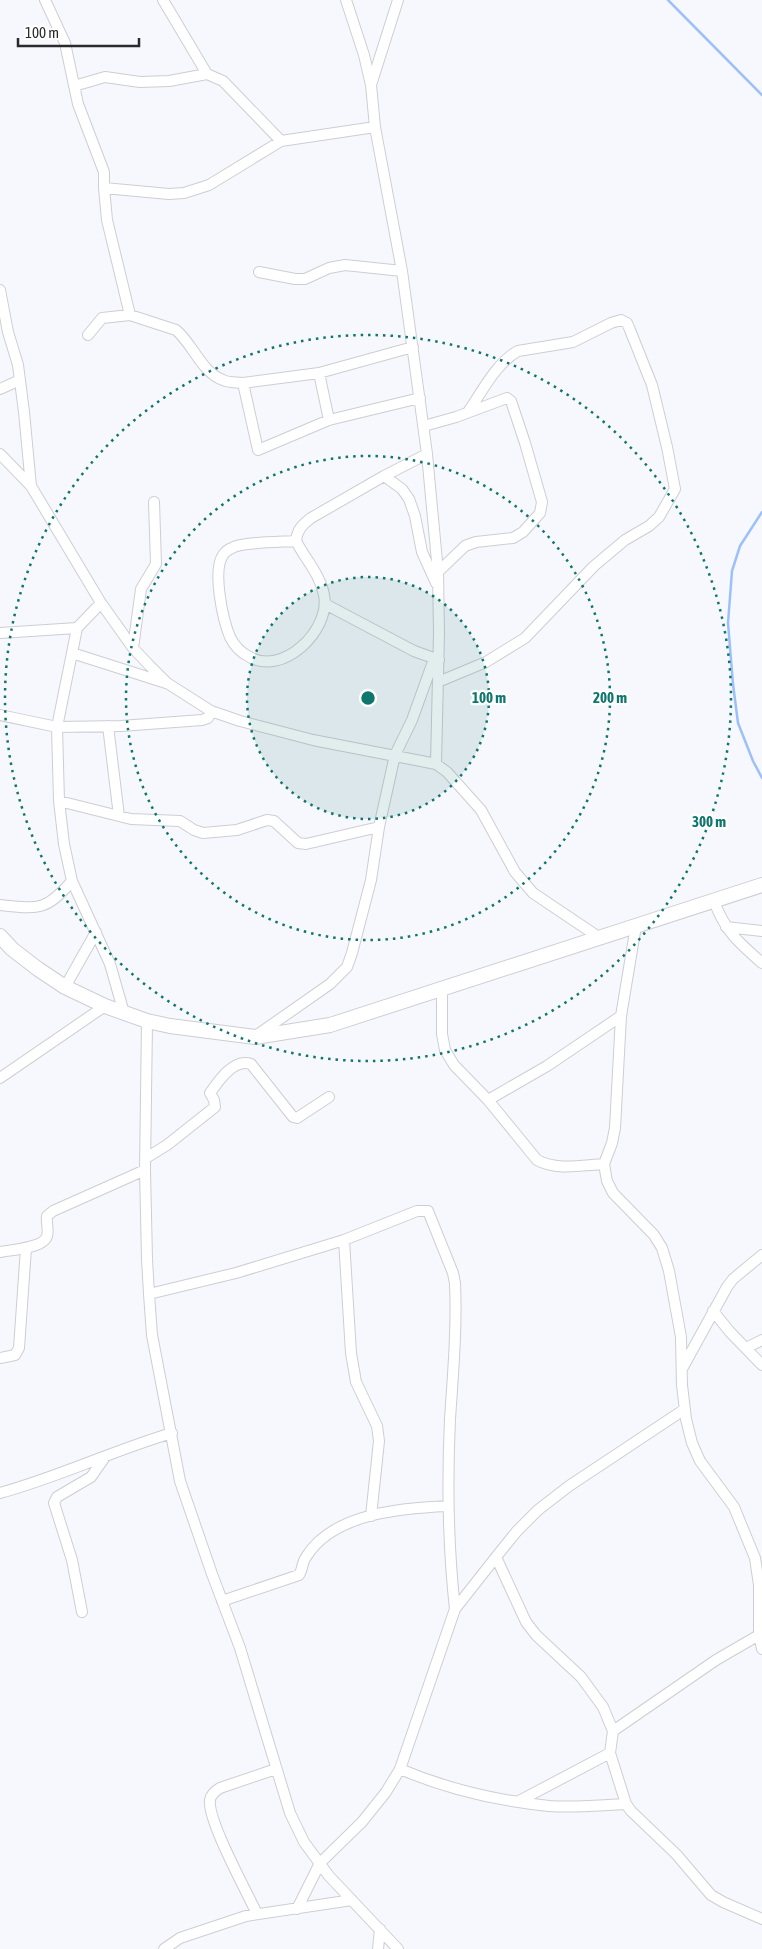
<svg xmlns="http://www.w3.org/2000/svg" width="762" height="1949" font-family="'Asap Condensed',sans-serif">
	<style>
		.lines { fill: none; stroke-linecap: round; stroke-linejoin: round }
		.stream { stroke: #9cc0fa; stroke-width: 2.5 }
		.street-casing { stroke: #cdced3; stroke-width: 12 }
		.secondary-casing { stroke: #cdced3; stroke-width: 16 }
		.street { stroke: #fff; stroke-width: 10 }
		.secondary { stroke: #fff; stroke-width: 14 }
		.ring { fill: none; stroke: #0f766e; stroke-width: 2.5; stroke-dasharray: 2.5 5 }
		.centre { fill: #0f766e; stroke: #fff; stroke-width: 2.5 }
		.ring-label { font-size: 15px; text-anchor: middle; font-weight: bold; fill: #0f766e; stroke: #fff; stroke-width: 4.5; stroke-linejoin: round; paint-order: stroke }
	</style>
	<rect width="100%" height="100%" fill="#f7f8fd"/>
	<g class="lines">
		<path class="stream" d="M668 0 762 95
			M762 512 740 546 732 571 728 623 733 684 738 723 753 761 762 778"/>
		<g class="street-casing">
			<path id="street" d="M45 0 65 43 78 104 104 172V188
				M346 0 364 55 371 85 375 127 402 271 427 454 438 572 439 633 436 764 447 772 481 810 515 872 533 893 600 938
				M207 74 223 81 281 141
				M371 85 398 0
				M74 86 105 77 140 82 169 81 207 74 163 0
				M259 272 295 279H305L329 268 345 265 402 271
				M0 290 8 332 18 365 24 412 31 486 101 603 133 648 149 665 167 683 211 711 240 721 313 740 436 764
				M130 315 107 220 104 188 169 194 184 193 209 185 281 141 375 127
				M88 335 102 318 130 315 176 330C193 344 201 372 223 380 229 383 236 382 243 383L258 450 329 420 420 398
				M319 373 413 347
				M243 383 319 373 329 420
				M0 389 20 380
				M424 426 456 417 507 398 511 401 525 443 542 502 540 513 523 532 513 538 476 542 465 546 438 572
				M0 454 31 486
				M384 476 402 489 409 499 415 516 422 552 436 583
				M296 541C283 542 241 542 232 548 229 549 225 552 223 555 212 571 223 620 230 637 234 645 240 652 248 656 282 678 331 630 324 595 320 574 305 559 296 541 297 530 302 525 311 518L384 476 427 454
				M325 604 414 651 439 660
				M0 633 77 628
				M133 648 141 589 156 564 154 502
				M72 653 77 628 101 603
				M438 682 486 662 525 638 594 566 625 540 649 526 659 517 675 489 667 447 652 385 630 330 627 323 621 320 611 323 573 342 518 351C496 363 482 392 468 412
				M0 715 57 727 121 726 202 720 208 718 211 711
				M108 726 119 816
				M59 801 131 819 180 821 194 830 203 833 237 830 267 820 274 821 298 843 306 844 379 827 395 755 412 720 434 659
				M714 901C725 931 738 942 762 963
				M0 905C39 909 46 911 72 881
				M636 926 621 1016 615 1128 612 1143 604 1164 607 1181 613 1193 654 1235 662 1248 669 1271 681 1337 682 1385 686 1419 692 1443 700 1461 734 1507 755 1558 759 1585V1635L762 1649
				M726 927 762 931
				M65 987 96 932
				M442 990V1034L445 1050 454 1065 488 1100 537 1160C557 1171 583 1165 604 1164
				M124 1013 110 964 72 881 64 844 59 801 57 727 72 653 166 683
				M147 1021 145 1170 147 1259 149 1294 152 1335 180 1481 212 1574 240 1648 290 1813 304 1842 329 1876 398 1949
				M257 1035 330 984 347 967 352 953 371 880 379 827
				M0 1078 105 1006
				M488 1100 547 1066 621 1016
				M146 1158 167 1145 215 1107 214 1100 210 1093C219 1080 234 1058 251 1064L293 1117 297 1118 329 1097
				M344 1240 351 1353 356 1382 377 1426 379 1441 371 1516
				M0 1252C11 1250 44 1248 47 1236 49 1230 46 1223 47 1216L53 1211 145 1170
				M149 1294 236 1273 344 1240 417 1211H428L453 1273 455 1283C457 1328 453 1374 450 1419 447 1483 448 1546 455 1609
				M713 1311 730 1332 762 1365
				M746 1348 762 1340
				M0 1358 15 1355 19 1348 26 1248
				M683 1367 727 1287 733 1279 762 1255
				M0 1493C59 1477 114 1450 172 1433
				M496 1557 526 1622 536 1635 581 1677 603 1707 613 1731 610 1753 626 1804 631 1811 676 1854 711 1895 723 1902 762 1919
				M222 1601 299 1575C303 1569 302 1562 306 1557 333 1513 402 1508 448 1506
				M82 1612 72 1560 54 1503 57 1497 91 1477 105 1457
				M613 1731 716 1660 759 1635
				M400 1769C447 1789 499 1801 549 1806 575 1808 601 1805 626 1804
				M519 1801 610 1753
				M297 1909 320 1863 362 1822 386 1792 400 1769 455 1609 496 1557 517 1531 538 1510 569 1486 685 1409
				M257 1914C247 1892 207 1820 210 1800 211 1794 215 1791 220 1788L276 1769
				M164 1949 180 1938 246 1916 352 1900
				M378 1949 380 1929"/>
		</g>
		<g class="secondary-casing">
			<path id="secondary" d="M0 936 12 949 38 969 65 987 105 1006 147 1021 170 1026 255 1037 330 1025 762 885"/>
		</g>
		<use href="#street" class="street"/>
		<use href="#secondary" class="secondary"/>
	</g>
	<circle cx="368" cy="698" r="121" fill="#0f766e" fill-opacity=".12"/>
	<g class="ring">
		<circle cx="368" cy="698" r="121"/>
		<circle cx="368" cy="698" r="242"/>
		<circle cx="368" cy="698" r="363"/>
	</g>
	<circle cx="368" cy="698" r="8" class="centre"/>
	<g class="ring-label">
		<text x="489" y="703">100 m</text>
		<text x="610" y="703">200 m</text>
		<text x="709" y="827">300 m</text>
	</g>
	<path d="M18 38v8h121v-8" fill="none" stroke="#2a2a2c" stroke-width="2.5"/>
	<text x="25" y="38" font-size="15" fill="#2a2a2c" stroke="#ffffff" stroke-width="4" paint-order="stroke">100 m</text>
</svg>
